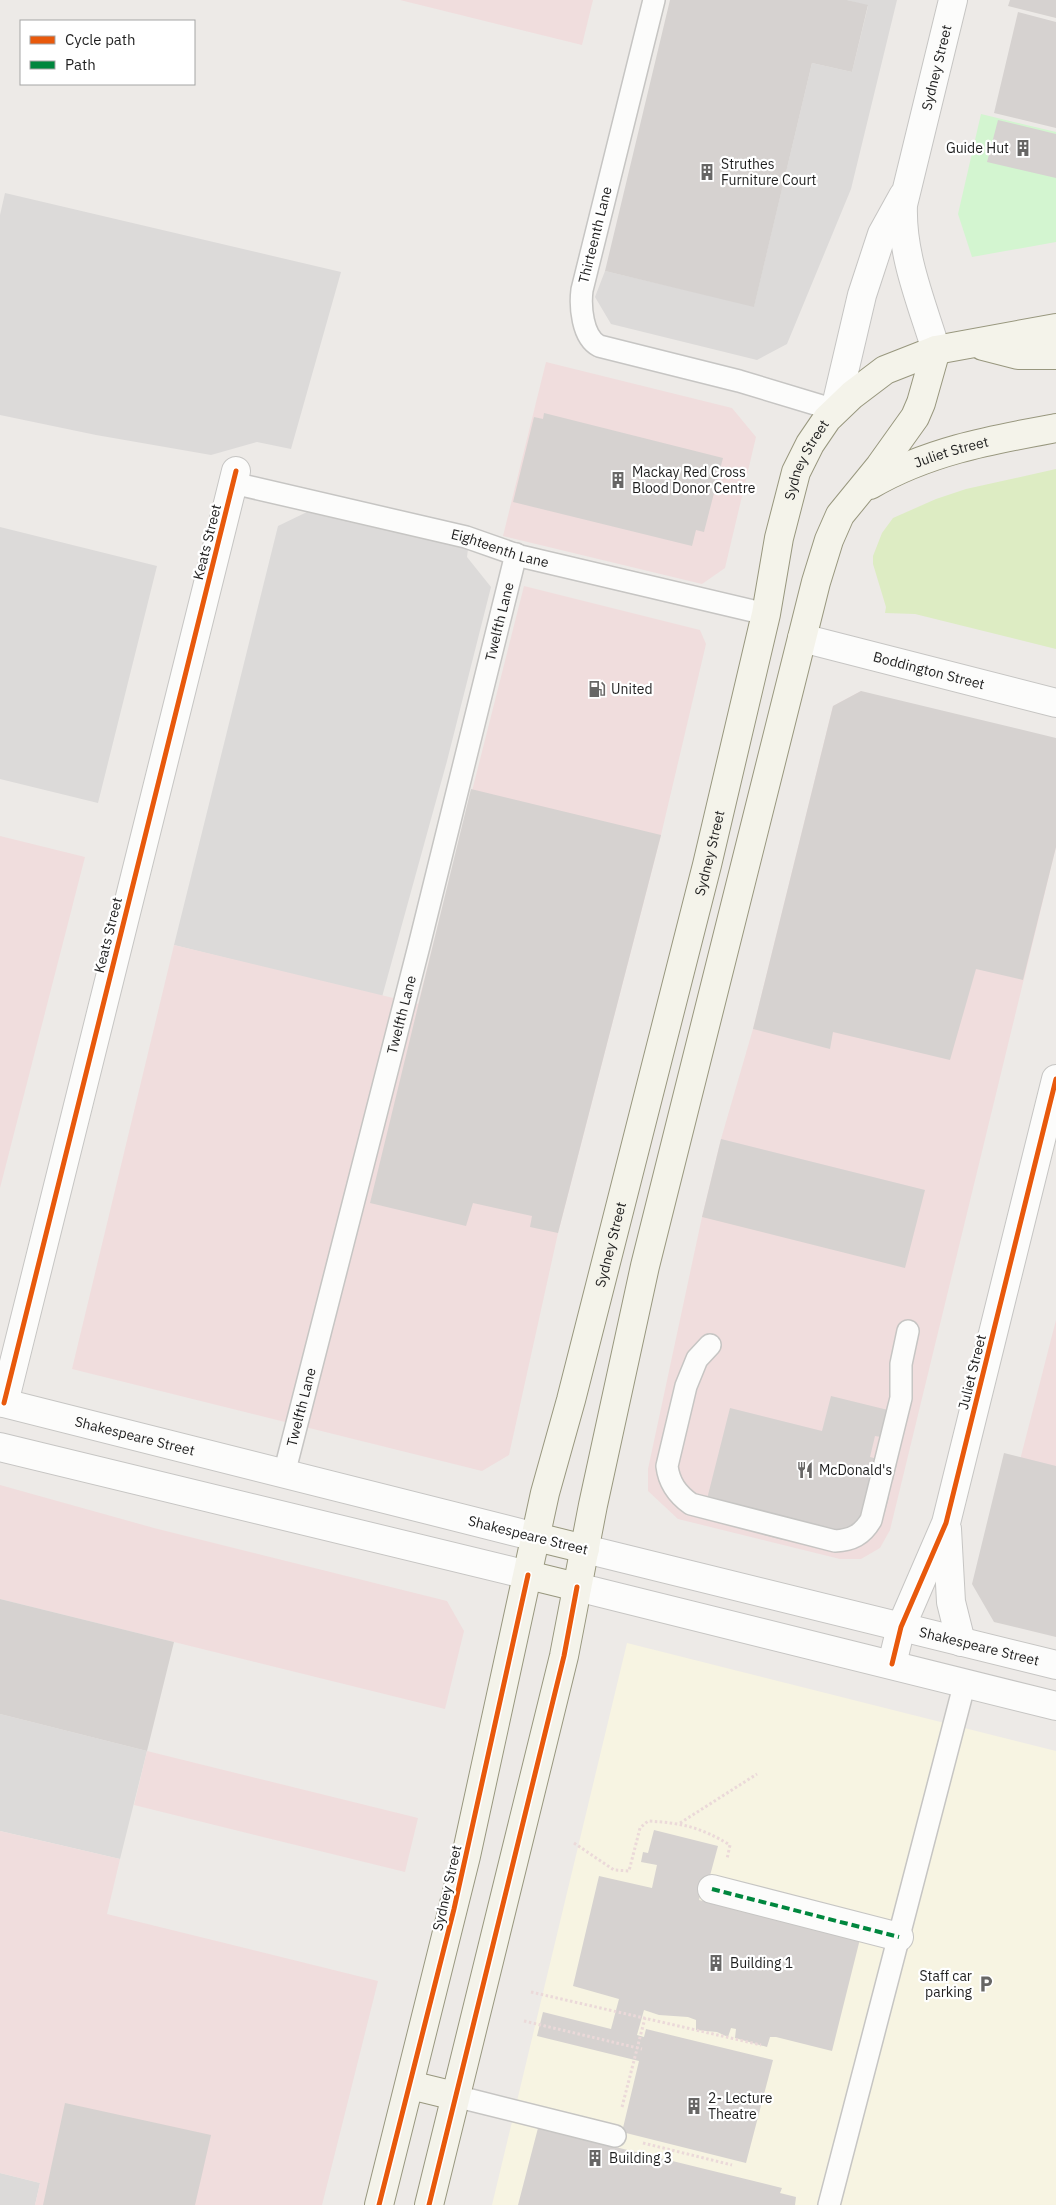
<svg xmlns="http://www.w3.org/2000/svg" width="1056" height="2205" font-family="'IBM Plex Sans',sans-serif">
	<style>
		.residential { fill: #dcdad9 }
		.commercial { fill: #f0dddd }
		.education { fill: #f7f4e2 }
		.grass { fill: #ddecc3 }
		.park { fill: #d3f5d0 }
		.building { fill: #d6d2d0 }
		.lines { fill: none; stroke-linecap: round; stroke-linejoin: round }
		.service-casing { stroke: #c6c5c3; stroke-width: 24 }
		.minor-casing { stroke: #c6c5c3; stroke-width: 30 }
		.tertiary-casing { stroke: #c6c5c3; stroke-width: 30 }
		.secondary-casing { stroke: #98977e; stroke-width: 30 }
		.path { stroke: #ebd9d9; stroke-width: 3; stroke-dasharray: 2.5 2.5; stroke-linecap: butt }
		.service { stroke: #fcfcfb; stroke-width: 21 }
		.minor { stroke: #fcfcfb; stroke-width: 28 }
		.tertiary { stroke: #fcfcfb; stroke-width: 28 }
		.secondary { stroke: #f4f3ea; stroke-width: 28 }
		.quiet { stroke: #00873e; stroke-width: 4; stroke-dasharray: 8 4; stroke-linecap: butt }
		.cycleway-casing { stroke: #fff; stroke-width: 8 }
		.cycleway { stroke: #e8590c; stroke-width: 5 }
		.labels { text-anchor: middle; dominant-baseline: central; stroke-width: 4.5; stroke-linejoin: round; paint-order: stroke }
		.street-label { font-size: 14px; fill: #1f1f1f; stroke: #fff }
		.poi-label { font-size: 14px; fill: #1f1f1f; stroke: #fff; text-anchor: start }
	</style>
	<rect width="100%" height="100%" fill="#edeae7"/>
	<path class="residential" d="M847 0H897L851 189 787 344 757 360 611 324 595 297 605 271 754 306 812 63 852 72 868 6Z
		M5 193 341 272 291 449 257 442 211 455 96 435 0 415V215Z
		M307 512 468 549 467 557 491 587 447 761 382 997 174 945 278 526Z
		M0 527 157 566 98 803 0 779Z
		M0 1714 147 1751 120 1859 0 1831Z
		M0 2173 40 2183 35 2205H0Z"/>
	<path class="commercial" d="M400 0H593L582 45Z
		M546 362 732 408 756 437 725 568 702 584 503 536Z
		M524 586 700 630 706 644 661 835 558 1233 509 1455 482 1471 72 1369 174 945 418 1004Z
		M861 691 1056 847 890 1530 880 1548 861 1559H840L678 1519 648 1491V1469L702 1217 721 1139 753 1029 833 706Z
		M0 836 85 857 0 1188Z
		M1056 1320V1620L989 1581Z
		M0 1485 154 1528 447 1601 464 1631 445 1709 0 1599Z
		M147 1751 418 1818 405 1872 134 1805Z
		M0 1831 120 1859 107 1914 378 1981 322 2205H35L40 2183 0 2173Z"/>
	<path class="education" d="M627 1643 1056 1751V2205H492Z"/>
	<path class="grass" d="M1056 469V649L915 614 885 613 886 607 873 564V556L882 533 893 518 936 499 966 489Z"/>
	<path class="park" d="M981 114 1056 132V242L972 257 958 214Z"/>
	<path class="building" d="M670 0H847L868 5 852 72 812 63 754 307 605 271Z
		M1010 0H1056V18L1008 6Z
		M1018 12 1056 22V128L994 113Z
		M998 120 1056 134V178L987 162Z
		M544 413 723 458 704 532 696 530 692 546 513 502 534 417 543 419Z
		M861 691 1056 738V847L1023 980 976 969 950 1060 833 1032 830 1049 753 1029 833 706Z
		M471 789 661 835 558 1233 530 1227 532 1216 473 1203 466 1226 370 1203Z
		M721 1139 925 1190 905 1268 702 1217Z
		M831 1396 888 1410 881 1437 875 1436 870 1457 897 1464 893 1481 872 1476 868 1492 889 1497 885 1512 863 1507 855 1536 788 1519 783 1540 764 1535 769 1514 707 1499 730 1408 822 1431Z
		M1004 1453 1056 1466V1637L994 1622 972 1584Z
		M0 1599 174 1642 147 1751 0 1714Z
		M654 1830 718 1846 708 1883 703 1882 699 1900 860 1939 832 2051 776 2037H770L767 2047 735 2038 736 2029 731 2028 728 2037 717 2032 696 2030V2020L688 2017 659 2015 644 2010 637 2035 644 2037 646 2029 773 2060 746 2163 622 2132 639 2061 537 2036 543 2012 611 2029 619 1999 573 1986 599 1876 652 1888 657 1865 641 1862 643 1852 648 1853Z
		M65 2103 211 2135 195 2205H43Z
		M538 2128 782 2188 780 2193 796 2197 795 2205H518Z"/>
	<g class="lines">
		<g class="service-casing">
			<g id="service">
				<path d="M654 0 582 290C580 306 582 337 599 346L739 381 835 410"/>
				<path id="s1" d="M233 483 466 537 520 556 766 614"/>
				<path d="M710 1345 697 1359 686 1386 667 1466C669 1483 677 1494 691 1504L835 1541C852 1540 862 1535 871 1520L901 1398V1364L908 1331"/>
				<path id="s2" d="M284 1474 419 946 516 554"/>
				<path d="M455 2096 615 2136"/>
				<path d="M829 2205 965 1682"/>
			</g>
		</g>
		<g class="minor-casing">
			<g id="minor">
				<path id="s3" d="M936 350C922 304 901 255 903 205L953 0"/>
				<path d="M835 410 862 295 882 234 903 196"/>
				<path id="s4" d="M802 638 1056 703"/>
				<path d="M4 1403 236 471"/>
				<path d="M947 1529 951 1602 961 1642"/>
				<path d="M892 1664 901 1627 946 1523 1056 1079"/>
				<path d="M712 1889 899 1937"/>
			</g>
		</g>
		<g class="tertiary-casing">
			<g id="tertiary">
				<path id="s5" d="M0 1402 536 1537"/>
				<path d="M0 1447 528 1575"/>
				<path id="s6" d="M585 1549 1056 1665"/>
				<path d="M577 1587 1056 1706"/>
			</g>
		</g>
		<g class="secondary-casing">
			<g id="secondary">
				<path d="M983 346 1018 355H1056"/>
				<path id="s7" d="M870 485C928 451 991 440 1056 428"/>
				<path d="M536 1537 585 1549"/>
				<path d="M528 1575 577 1587"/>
				<path d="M410 2085 455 2096"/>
				<path id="s8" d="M379 2205 466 1856 545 1493 571 1400 707 865 766 614 779 538 796 472 810 444 827 419 852 395 885 370 936 350 1056 328"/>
				<path d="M429 2205 564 1656 593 1505 645 1266 816 582 829 540 840 515 880 466 915 417 921 403 936 350"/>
			</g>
		</g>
		<path class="path" d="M680 1823 757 1774
			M574 1843 614 1870 629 1871 640 1828 648 1821C682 1823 700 1827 730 1845L727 1859
			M531 1992 761 2045
			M524 2021 642 2049
			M622 2107 645 2018
			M643 2143 732 2165"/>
		<use href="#service" class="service"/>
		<use href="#minor" class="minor"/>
		<use href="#tertiary" class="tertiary"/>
		<use href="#secondary" class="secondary"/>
		<path class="quiet" d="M712 1889 899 1937"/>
		<g class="cycleway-casing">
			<path id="cycleway" d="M4 1403 236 471
				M892 1664 901 1627 946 1523 1056 1079
				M379 2205 454 1909 528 1575
				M429 2205 564 1656 577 1587"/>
		</g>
		<use href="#cycleway" class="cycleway"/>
	</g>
	<defs>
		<g id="building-bare" transform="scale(1.35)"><path d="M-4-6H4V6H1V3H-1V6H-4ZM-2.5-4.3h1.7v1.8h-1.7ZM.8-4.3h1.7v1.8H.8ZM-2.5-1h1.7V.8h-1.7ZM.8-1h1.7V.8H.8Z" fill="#676665" stroke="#fff" stroke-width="2.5" paint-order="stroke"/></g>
		<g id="fuel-bare" transform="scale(1.35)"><path d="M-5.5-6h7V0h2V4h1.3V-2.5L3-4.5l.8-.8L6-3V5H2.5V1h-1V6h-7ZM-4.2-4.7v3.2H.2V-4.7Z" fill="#676665" stroke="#fff" stroke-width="2.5" paint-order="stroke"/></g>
		<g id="restaurant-bare" transform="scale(1.35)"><path d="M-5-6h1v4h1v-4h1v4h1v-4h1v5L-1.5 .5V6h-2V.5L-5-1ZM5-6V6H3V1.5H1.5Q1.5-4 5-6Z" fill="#676665" stroke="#fff" stroke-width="2.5" paint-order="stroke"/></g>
		<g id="parking-bare" transform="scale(1.35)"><path d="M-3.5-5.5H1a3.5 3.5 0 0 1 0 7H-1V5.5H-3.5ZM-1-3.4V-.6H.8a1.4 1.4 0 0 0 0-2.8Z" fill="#676665" stroke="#fff" stroke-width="2.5" paint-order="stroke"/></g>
	</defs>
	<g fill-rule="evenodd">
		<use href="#building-bare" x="1023" y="148"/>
		<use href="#building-bare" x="707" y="172"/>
		<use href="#building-bare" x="618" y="480"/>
		<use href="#fuel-bare" x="597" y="689"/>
		<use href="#restaurant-bare" x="805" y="1470"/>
		<use href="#building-bare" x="716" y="1963"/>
		<use href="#parking-bare" x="986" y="1984"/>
		<use href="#building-bare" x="694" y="2106"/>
		<use href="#building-bare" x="595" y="2158"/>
	</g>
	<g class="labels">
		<g class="street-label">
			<text stroke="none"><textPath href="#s3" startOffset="291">Sydney Street</textPath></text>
			<text transform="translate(595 235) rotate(-76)">Thirteenth Lane</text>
			<text stroke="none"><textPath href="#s7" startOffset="88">Juliet Street</textPath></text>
			<text stroke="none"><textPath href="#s8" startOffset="1798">Sydney Street</textPath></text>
			<text transform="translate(207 542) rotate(-76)">Keats Street</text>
			<text stroke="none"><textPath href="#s1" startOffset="275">Eighteenth Lane</textPath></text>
			<text stroke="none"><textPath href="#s2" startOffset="879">Twelfth Lane</textPath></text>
			<text stroke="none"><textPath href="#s4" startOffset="131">Boddington Street</textPath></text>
			<text stroke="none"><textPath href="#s8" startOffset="1392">Sydney Street</textPath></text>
			<text transform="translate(108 935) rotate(-76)">Keats Street</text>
			<text stroke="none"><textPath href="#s2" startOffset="474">Twelfth Lane</textPath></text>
			<text stroke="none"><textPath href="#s8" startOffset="988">Sydney Street</textPath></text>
			<text transform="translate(972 1372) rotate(-76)">Juliet Street</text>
			<text stroke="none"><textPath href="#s2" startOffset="69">Twelfth Lane</textPath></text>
			<text stroke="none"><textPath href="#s5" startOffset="139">Shakespeare Street</textPath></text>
			<text transform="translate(528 1535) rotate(14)">Shakespeare Street</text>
			<text stroke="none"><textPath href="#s6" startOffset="406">Shakespeare Street</textPath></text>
			<text transform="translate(447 1888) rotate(-77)">Sydney Street</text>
		</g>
		<g class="poi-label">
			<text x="1009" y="148" text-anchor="end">Guide Hut</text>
			<text x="721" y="164">Struthes<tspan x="721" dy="16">Furniture Court</tspan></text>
			<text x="632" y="472">Mackay Red Cross<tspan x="632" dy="16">Blood Donor Centre</tspan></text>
			<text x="611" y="689">United</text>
			<text x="819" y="1470">McDonald's</text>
			<text x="730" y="1963">Building 1</text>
			<text x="972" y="1976" text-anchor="end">Staff car<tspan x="972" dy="16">parking</tspan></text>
			<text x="708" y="2098">2- Lecture<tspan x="708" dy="16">Theatre</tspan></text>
			<text x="609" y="2158">Building 3</text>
		</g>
	</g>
	<rect x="20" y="20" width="175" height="65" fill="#ffffff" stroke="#a5a5a5"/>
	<rect x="30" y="36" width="25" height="8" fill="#e8590c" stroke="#a5a5a5"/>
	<text x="65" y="45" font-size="15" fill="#1f1f1f">Cycle path</text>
	<rect x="30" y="61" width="25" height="8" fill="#00873e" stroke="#a5a5a5"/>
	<text x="65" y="70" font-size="15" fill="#1f1f1f">Path</text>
</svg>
